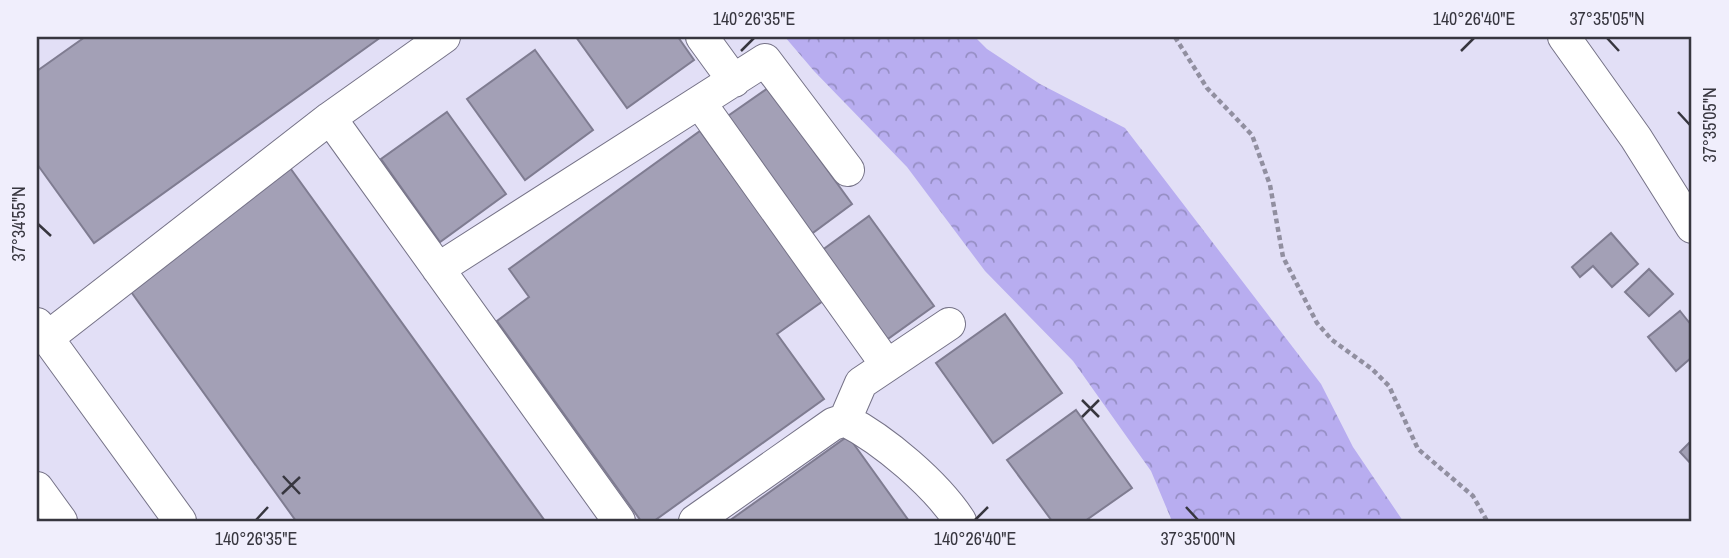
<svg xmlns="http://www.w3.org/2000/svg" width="1729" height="558" font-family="'Archivo Narrow',sans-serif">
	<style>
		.forest { fill: url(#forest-crowns) }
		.building { fill: #a3a0b6; stroke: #7f7c91; stroke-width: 2 }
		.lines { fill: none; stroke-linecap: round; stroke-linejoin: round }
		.minor-casing { stroke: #757287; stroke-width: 34 }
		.path { stroke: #918fa0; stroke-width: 4.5; stroke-dasharray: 5 3.5; stroke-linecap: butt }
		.minor { stroke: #fff; stroke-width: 32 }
		.ticks { fill: none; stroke: #37363f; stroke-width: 2.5 }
		.neatline { fill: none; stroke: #37363f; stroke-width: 2.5 }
		.ticks-label { font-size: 18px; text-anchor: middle; fill: #37363f }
	</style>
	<defs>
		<pattern id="forest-crowns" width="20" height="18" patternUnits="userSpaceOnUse" patternTransform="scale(1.75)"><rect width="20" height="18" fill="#b8adf0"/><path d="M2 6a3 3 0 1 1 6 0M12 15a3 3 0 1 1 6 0" fill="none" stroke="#968ec4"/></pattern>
	</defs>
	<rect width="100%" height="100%" fill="#e2dff6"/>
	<path class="forest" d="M785 37H975L987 49 1040 84 1125 128 1321 384 1353 447 1403 521H1172L1151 471 1073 361 985 271 907 167 814 71Z"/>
	<path class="building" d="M85 37H381L94 243 37 164V71Z
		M576 37H678L694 60 627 108Z
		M535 50 593 130 525 180 467 99Z
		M768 88 852 204 810 235 725 118Z
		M447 112 506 194 440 242 381 159Z
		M700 131 823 301 777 334 824 399 654 521H641L497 321 529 297 509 269Z
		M288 165 545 521H296L124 282Z
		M869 216 934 306 885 341 821 251Z
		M1611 233 1638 264 1612 287 1593 266 1580 277 1572 267Z
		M1649 269 1673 294 1649 316 1625 292Z
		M1680 311 1692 326V357L1676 371 1648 337Z
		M1005 314 1062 393 993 443 936 363Z
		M1076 410 1132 488 1085 521H1052L1007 460Z
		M848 436 909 521H729Z
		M1692 440V465L1680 452Z"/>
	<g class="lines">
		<g class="minor-casing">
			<path id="minor" d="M702 37 734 81
				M1564 37 1636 138 1692 227
				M700 103 886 364
				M330 118 619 521
				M438 269 765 60 848 170
				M37 324 180 521
				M47 338 330 118 444 37
				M845 420 861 383 949 324
				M37 488 61 521
				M695 521 833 424 845 420C884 440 936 484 960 521"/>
		</g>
		<path class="path" d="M1175 37 1207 88 1252 135 1270 185 1283 257 1317 323 1332 340 1372 369 1389 386 1418 449 1473 496 1487 521"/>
		<use href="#minor" class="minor"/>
	</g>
	<path class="ticks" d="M1607 38 1619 51M741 51 754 38M1461 51 1474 38M1678 112 1690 125M38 224 51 236M1082 400 1099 417M1082 417 1099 400M283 476 300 494M282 494 300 477M1186 507 1198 520M256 520 268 507M975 520 988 507"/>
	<rect width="1729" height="558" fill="none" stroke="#f0eefc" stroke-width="77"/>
	<rect x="38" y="38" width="1652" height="482" class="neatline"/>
	<g class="ticks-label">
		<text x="754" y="25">140°26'35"E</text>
		<text x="1474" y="25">140°26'40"E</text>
		<text x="1607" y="25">37°35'05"N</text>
		<text transform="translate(1710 125) rotate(-90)" y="6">37°35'05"N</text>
		<text transform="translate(19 224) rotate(-90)" y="6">37°34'55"N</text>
		<text x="256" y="545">140°26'35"E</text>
		<text x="975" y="545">140°26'40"E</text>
		<text x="1198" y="545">37°35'00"N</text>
	</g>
</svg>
